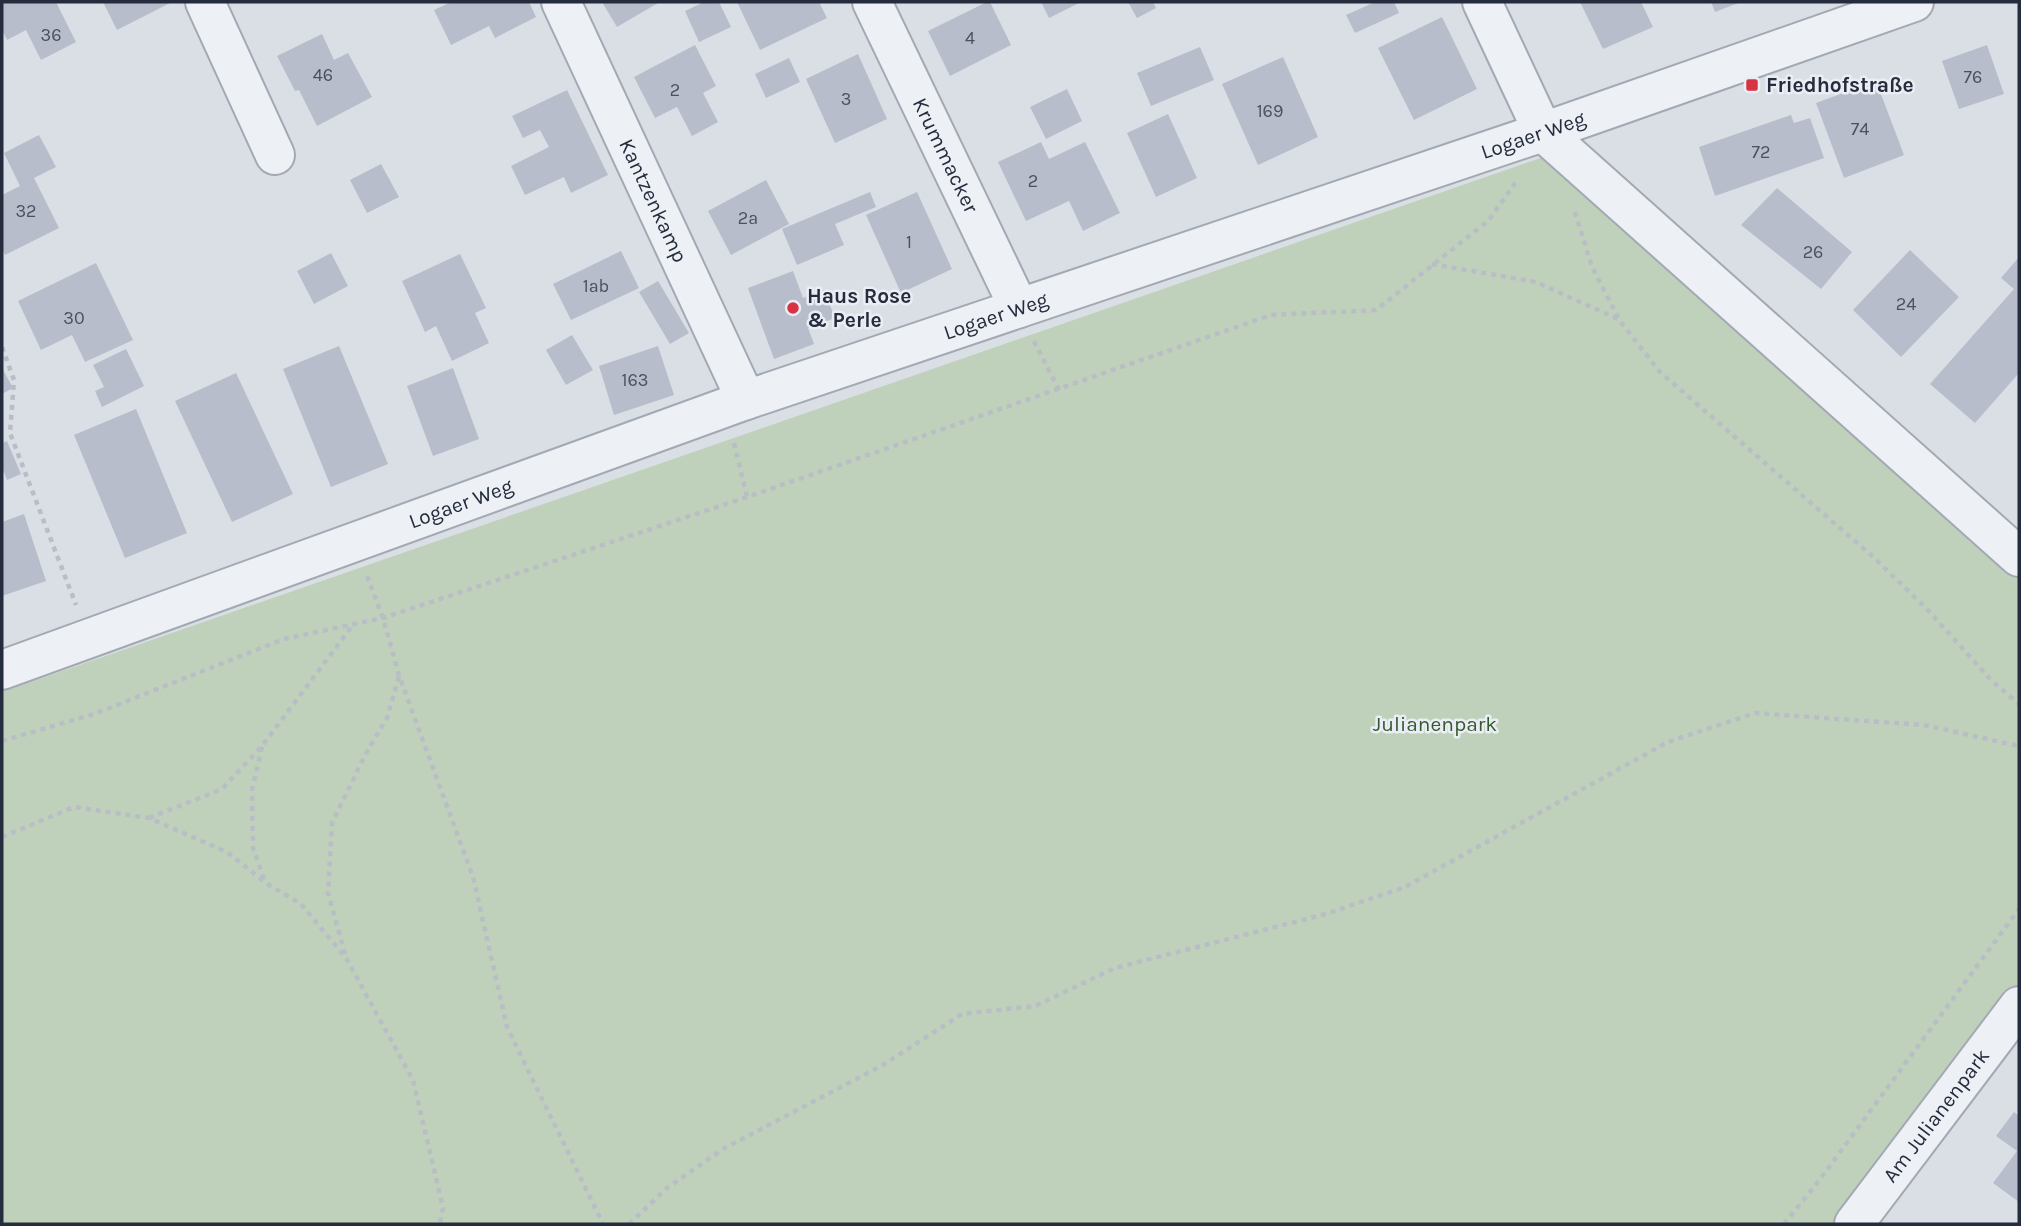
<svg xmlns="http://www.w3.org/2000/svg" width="2021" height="1226" font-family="Karla,sans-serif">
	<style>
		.green { fill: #c0d1bb }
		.building { fill: #b7bdca }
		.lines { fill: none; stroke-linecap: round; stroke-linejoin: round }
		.minor-casing { stroke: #a3a9b3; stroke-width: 42 }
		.path { stroke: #b9bdc5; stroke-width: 4.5; stroke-dasharray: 5 5; stroke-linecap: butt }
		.minor { stroke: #edf0f5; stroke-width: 38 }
		.poi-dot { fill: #d83345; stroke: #eaeef4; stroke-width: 2.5 }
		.labels { text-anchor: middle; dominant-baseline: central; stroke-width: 5; stroke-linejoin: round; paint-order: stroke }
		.number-label { font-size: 18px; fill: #495060 }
		.poi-label { font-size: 21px; font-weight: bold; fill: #242c3d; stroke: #eaeef4; text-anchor: start }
		.street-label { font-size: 21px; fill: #242c3d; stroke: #eaeef4 }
		.park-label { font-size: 21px; fill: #365a30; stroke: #eaeef4 }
	</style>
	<rect width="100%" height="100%" fill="#dadfe6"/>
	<path class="green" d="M1549 155 2019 576V984L1838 1224H2V692Z"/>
	<path class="building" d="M2 2H56L76 42 41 60 26 30 7 40 2 30Z
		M103 2H172L117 30Z
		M451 2H529L536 17 495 38 489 26 451 45 434 10Z
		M602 2H657L658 3 617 27Z
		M704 2H719L731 27 699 42 685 11Z
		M737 2H819L827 18 760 50Z
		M987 2H990L1011 45 950 76 928 31Z
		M1041 2H1081L1049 18Z
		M1128 2H1153L1156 8 1137 18Z
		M1375 2H1394L1399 13 1355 33 1346 15Z
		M1580 2H1641L1653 27 1603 49Z
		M1711 2H1741L1715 12Z
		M1442 17 1477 89 1414 120 1378 48Z
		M322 34 334 60 348 53 372 97 317 126 299 90 295 91 277 56Z
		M695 45 716 86 703 93 718 122 692 136 677 107 655 118 634 77Z
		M1987 45 2004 94 1959 109 1942 61Z
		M1200 47 1214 80 1151 106 1137 73Z
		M858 54 887 119 835 143 806 79Z
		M1283 57 1318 137 1258 165 1222 84Z
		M789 58 800 82 766 98 755 74Z
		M1876 81 1904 155 1844 178 1816 103Z
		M1067 89 1082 121 1046 139 1030 107Z
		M567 90 608 175 571 193 564 177 525 195 511 166 549 147 540 130 523 138 512 116Z
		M1168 114 1197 178 1156 197 1127 133Z
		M1791 115 1794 123 1810 118 1824 158 1715 196 1699 147Z
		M39 135 56 167 34 178 59 228 5 255 2 249V195L20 186 4 153Z
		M1041 142 1049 159 1085 142 1120 213 1083 231 1069 201 1026 221 998 162Z
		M381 164 399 197 367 213 350 180Z
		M766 180 789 224 731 255 708 211Z
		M1777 188 1852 252 1821 289 1741 225Z
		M870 192 876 207 835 224 844 245 797 265 782 229Z
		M917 192 952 269 901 293 866 215Z
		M1910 250 1959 297 1901 357 1853 310Z
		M621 251 639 288 571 320 553 284Z
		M331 253 348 286 314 304 297 271Z
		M460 254 486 308 475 313 489 343 452 361 436 326 425 332 402 281Z
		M2019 257V373L1975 423 1930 384 2014 289 2001 278Z
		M96 263 133 340 85 362 72 335 41 350 18 301Z
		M793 271 803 298 824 290 835 318 808 328 814 344 774 359 748 288Z
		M658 281 689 333 670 344 639 292Z
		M572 335 593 370 566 385 546 350Z
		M339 346 388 464 331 487 283 369Z
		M658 346 674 395 614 415 599 366Z
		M126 349 144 386 102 407 95 391 104 387 93 365Z
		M2 368 13 388 2 394Z
		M453 368 479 439 433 456 407 386Z
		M236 373 293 494 232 522 175 401Z
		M136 409 187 533 125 558 74 435Z
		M7 441 21 474 7 480 2 467V443Z
		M24 514 46 581 2 596V522Z
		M2014 1112 2019 1116V1202L1993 1183 2017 1151 1996 1136Z"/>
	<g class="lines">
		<g class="minor-casing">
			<g id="minor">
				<path d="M205 2 275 155"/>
				<path id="s1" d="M561 2 746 400"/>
				<path id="s2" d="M872 2 1019 308"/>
				<path d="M1482 2 1543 132 2019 557"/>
				<path id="s3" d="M2 670 746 400 1543 132 1914 2"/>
				<path id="s4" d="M1854 1224 2019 1006"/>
			</g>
		</g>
		<path class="path" d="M1575 212 1592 267 1620 321 1660 372 1871 555 1925 607 1992 681 2019 704
			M1432 264 1536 282 1620 320
			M1034 341 1059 390
			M2 347 14 380 10 433 76 605
			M734 443 747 497
			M367 576 383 618 399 675 473 877 507 1027 603 1224
			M2 741 94 714 284 639 383 618 747 497 1271 315 1376 310 1488 221 1516 182
			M262 747 252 790 253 848 265 882
			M149 818 222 789 262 746 353 625
			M2 837 74 807 149 818 227 852 266 883 301 904 346 958 413 1080 443 1208 440 1224
			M345 954 328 893 332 823 365 755 387 718 399 676
			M629 1224 667 1188 723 1149 883 1065 962 1014 1035 1006 1115 968 1326 914 1405 887 1668 742 1755 713 1924 725 2019 746
			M1784 1224 1818 1182 2019 909"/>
		<use href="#minor" class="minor"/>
	</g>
	<g class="poi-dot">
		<rect x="1745" y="78" width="14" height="14" rx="3.5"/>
		<circle cx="793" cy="308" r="7"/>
	</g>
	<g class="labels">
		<g class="number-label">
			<text x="51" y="35">36</text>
			<text x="970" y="38">4</text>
			<text x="323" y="75">46</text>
			<text x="1973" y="77">76</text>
			<text x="675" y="90">2</text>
			<text x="846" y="99">3</text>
			<text x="1270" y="111">169</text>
			<text x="1860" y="129">74</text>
			<text x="1761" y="152">72</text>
			<text x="1033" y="181">2</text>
			<text x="26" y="211">32</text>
			<text x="748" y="218">2a</text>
			<text x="909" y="242">1</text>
			<text x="1813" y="252">26</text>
			<text x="596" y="286">1ab</text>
			<text x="1906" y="304">24</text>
			<text x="74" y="318">30</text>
			<text x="635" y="380">163</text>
		</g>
		<g class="poi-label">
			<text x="1766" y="85">Friedhofstraße</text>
			<text x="807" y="296">Haus Rose<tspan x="807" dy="24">&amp; Perle</tspan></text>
		</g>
		<g class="street-label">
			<text stroke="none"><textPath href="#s3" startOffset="1622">Logaer Weg</textPath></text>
			<text stroke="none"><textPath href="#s2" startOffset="170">Krummacker</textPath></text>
			<text stroke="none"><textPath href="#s1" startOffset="219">Kantzenkamp</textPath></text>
			<text stroke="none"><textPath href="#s3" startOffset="1055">Logaer Weg</textPath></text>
			<text stroke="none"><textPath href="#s3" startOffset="488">Logaer Weg</textPath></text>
			<text stroke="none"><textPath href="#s4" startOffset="136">Am Julianenpark</textPath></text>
		</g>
		<g class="park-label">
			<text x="1435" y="724">Julianenpark</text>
		</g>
	</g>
	<rect width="2021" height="1226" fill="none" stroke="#242c3d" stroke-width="7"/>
</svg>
